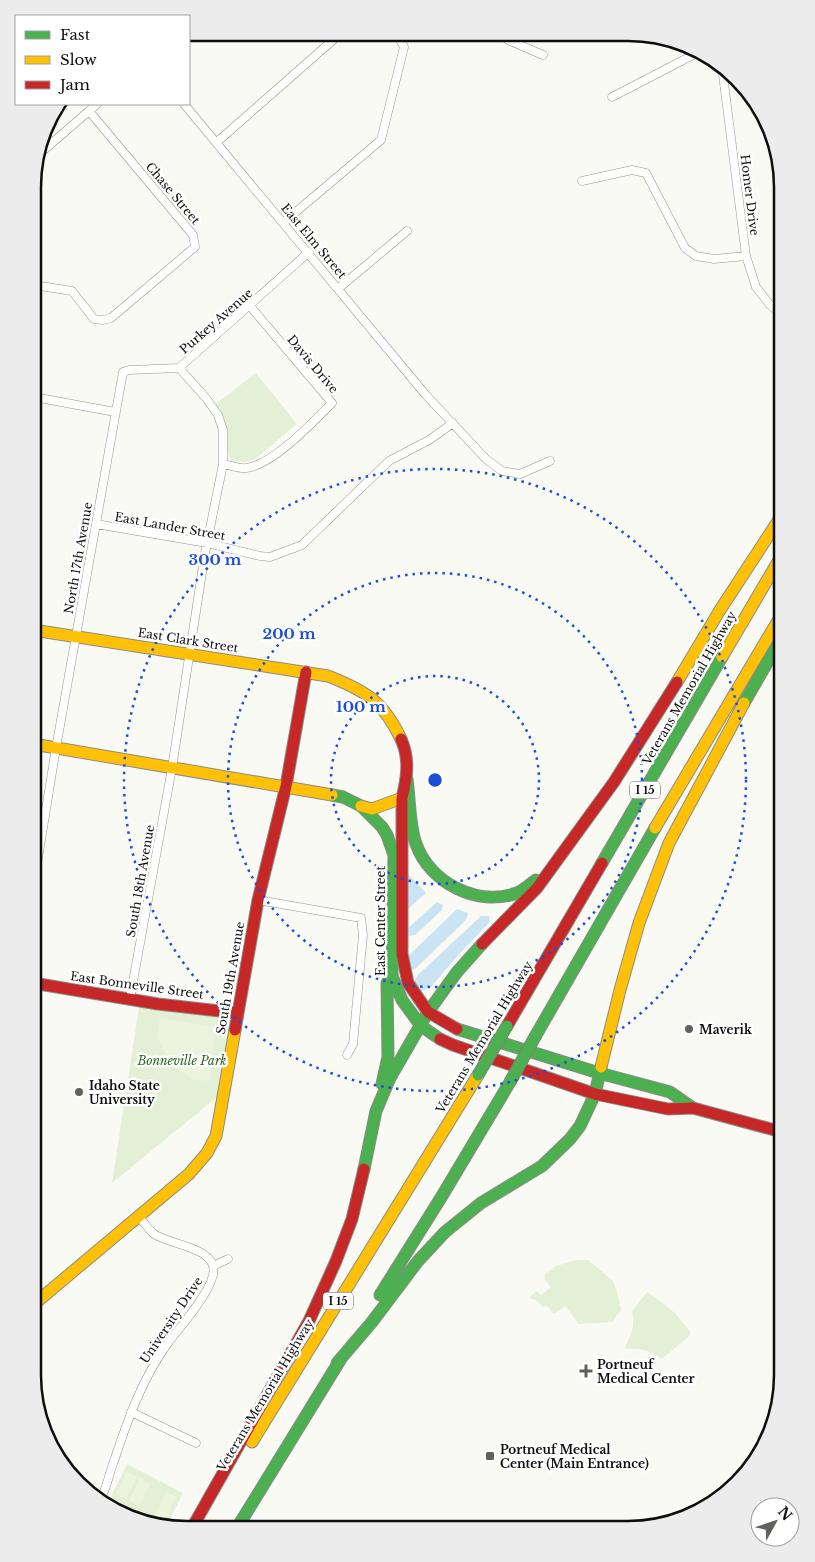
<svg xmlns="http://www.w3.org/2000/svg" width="815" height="1562" font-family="'Libre Baskerville',serif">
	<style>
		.green { fill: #e3f0d5 }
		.pitch { fill: #edf4de }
		.water { fill: #cae4f4 }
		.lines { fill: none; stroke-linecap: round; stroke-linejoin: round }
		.street-casing { stroke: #949492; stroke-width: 9 }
		.fast-casing { stroke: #8b8b88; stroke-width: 13 }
		.slow-casing { stroke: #8b8b88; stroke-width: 13 }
		.jam-casing { stroke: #8b8b88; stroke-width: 13 }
		.street { stroke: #fefefd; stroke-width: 8 }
		.fast { stroke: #4caf50; stroke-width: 11 }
		.slow { stroke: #ffc107; stroke-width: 11 }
		.jam { stroke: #c62828; stroke-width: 11 }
		.fast-bridge-casing { stroke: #82827f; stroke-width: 13; stroke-linecap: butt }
		.fast-bridge { stroke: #4caf50; stroke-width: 11 }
		.ring { fill: none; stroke: #1d4ed8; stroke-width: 2.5; stroke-dasharray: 2.5 5 }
		.poi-dot { fill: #61615e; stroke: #fff; stroke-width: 2 }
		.labels { text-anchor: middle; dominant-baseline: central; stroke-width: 5; stroke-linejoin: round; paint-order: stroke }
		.shield { fill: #fff; stroke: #565656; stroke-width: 1 }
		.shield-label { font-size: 11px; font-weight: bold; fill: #0e0e0e }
		.street-label { font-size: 12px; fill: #0e0e0e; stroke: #fff }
		.poi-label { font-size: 12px; font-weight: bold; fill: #0e0e0e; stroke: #fff; text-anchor: start }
		.park-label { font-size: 12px; font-style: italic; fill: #2c6420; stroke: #fff }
		.rim { fill: none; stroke: #0e0e0e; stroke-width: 2.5 }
		.centre { fill: #1d4ed8; stroke: #fff; stroke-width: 2.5 }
		.ring-label { font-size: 15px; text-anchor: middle; font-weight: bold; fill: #1d4ed8; stroke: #fff; stroke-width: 5; stroke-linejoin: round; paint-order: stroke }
	</style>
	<rect width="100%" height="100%" fill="#fafaf4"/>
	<path class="green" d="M256 373 297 424 255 459 245 462 232 461C224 452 230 441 227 430 224 421 220 413 214 405Z
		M140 1001 237 1017 228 1088 112 1183Z
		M576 1260H588L613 1281 616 1288 621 1310 612 1322 579 1324 565 1306 554 1314 547 1306 543 1307 535 1299 533 1300 530 1297 536 1291 541 1295 551 1287 545 1280V1274L556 1266Z
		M647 1292 649 1293 675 1313 690 1331V1334L688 1337 662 1359C651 1351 640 1348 626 1349L625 1347C632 1334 635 1326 632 1311Z
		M127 1464 183 1493 166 1527 110 1498Z"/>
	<path class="pitch" d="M160 1018 215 1027 210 1081 191 1079 177 1068 162 1049 157 1035Z
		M127 1472 137 1477 126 1499 116 1494Z
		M140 1478 150 1484 139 1506 129 1501Z
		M166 1492 176 1497 165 1520 155 1515Z"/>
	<path class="water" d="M408 874 426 893 408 909Z
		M437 902 443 905 442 910 415 935 409 936 408 928Z
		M457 909 468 913 466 920 415 969 409 970 405 959Z
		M481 916H489L490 922 461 952 431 987 419 992 412 985 418 975Z"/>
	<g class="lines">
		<g class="street-casing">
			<path id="street" d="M503 34 508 40 543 55
				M722 67 746 256 756 287 770 305 782 314
				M612 97 695 54
				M184 104 425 394 486 459 502 471 520 474 550 461
				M217 142 341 33
				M37 156 97 104
				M582 181 632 170 646 173 685 248 696 256 714 259 746 256
				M284 222 381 140 404 47 397 34
				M34 285 72 291 94 319 103 320 111 318 195 247 193 235 89 111
				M339 288 407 231
				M34 397 115 412
				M223 464C230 465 239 469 246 468 273 465 313 422 332 403L250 306
				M96 524 207 543 260 556 270 557 302 545 389 461 429 440 453 423
				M33 889 56 748 123 372 129 370 179 368 309 252
				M258 900 361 918 363 935 353 1044 347 1055
				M130 998 172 768 205 553 223 464V430L218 415 206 398 179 368
				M213 1266 228 1259
				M131 1412 196 1443
				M100 1500C107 1488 109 1474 114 1461 128 1419 142 1379 168 1343 179 1328 219 1284 213 1266 208 1247 169 1244 154 1234 149 1230 144 1222 139 1217"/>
		</g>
		<g class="fast-casing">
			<path id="fast" d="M744 703 782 637
				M407 779C410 800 409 824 416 844 430 883 477 907 517 893 524 890 530 884 536 880
				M332 795 343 797 361 806 382 827 387 835 394 855 392 976 402 1000 421 1026 440 1039
				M602 863 722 657
				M457 1029 599 1073 670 1092 693 1108
				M536 1035 655 828
				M382 1084 388 1057 387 983 392 976
				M364 1169 376 1111 390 1078 428 1012 457 972 482 944
				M380 1295 442 1196 510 1082
				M337 1363 372 1322 418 1261 445 1232 481 1203 542 1166 570 1139 580 1126 595 1094 601 1067
				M237 1528 342 1357"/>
		</g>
		<g class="slow-casing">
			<path id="slow" d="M33 630 328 676C366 691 383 701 401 739
				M722 657 782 555
				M677 682 720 610 782 515
				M33 744 332 795
				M361 806 372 809 402 798
				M655 828 782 614
				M601 1067 620 990 639 923 669 843 744 703
				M33 1305 189 1174 207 1153 216 1136 235 1030
				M252 1442 478 1075"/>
		</g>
		<g class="jam-casing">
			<path id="jam" d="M401 739C410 759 407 778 402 798V954L408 983 428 1012 457 1029
				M482 944 537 888 614 782 677 682
				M33 983 158 1004 237 1013
				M507 1026 602 863
				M235 1030 258 900 286 786 306 672
				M440 1039 453 1045 595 1094 668 1109 693 1108 782 1132
				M192 1528 309 1321 336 1261 352 1219 364 1169"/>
		</g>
		<use href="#street" class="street"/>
		<use href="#fast" class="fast"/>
		<use href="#slow" class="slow"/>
		<use href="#jam" class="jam"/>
		<g class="fast-bridge-casing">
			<path id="fast-bridge" d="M478 1075 507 1026
				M510 1082 536 1035"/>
		</g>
		<use href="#fast-bridge" class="fast-bridge"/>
	</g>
	<g class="ring">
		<circle cx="435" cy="780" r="104"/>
		<circle cx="435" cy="780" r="207"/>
		<circle cx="435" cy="780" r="311"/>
	</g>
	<g class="poi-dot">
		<circle cx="689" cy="1029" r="5"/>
		<circle cx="79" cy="1092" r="5"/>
		<path d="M583.5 1363.5h5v5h5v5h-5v5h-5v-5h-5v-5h5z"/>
		<rect x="485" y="1451" width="10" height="10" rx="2.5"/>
	</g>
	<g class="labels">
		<g class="shield">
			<rect x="630" y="781.5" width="30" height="17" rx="4"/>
			<rect x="323" y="1292.5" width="30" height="17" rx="4"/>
		</g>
		<g class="shield-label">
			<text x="645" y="790">I 15</text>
			<text x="338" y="1301">I 15</text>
		</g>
		<g class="street-label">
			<text transform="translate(173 193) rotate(50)">Chase Street</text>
			<text transform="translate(750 195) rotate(83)">Homer Drive</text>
			<text transform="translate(314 241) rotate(50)">East Elm Street</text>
			<text transform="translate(216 321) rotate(-41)">Purkey Avenue</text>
			<text transform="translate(313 364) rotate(50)">Davis Drive</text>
			<text transform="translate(170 526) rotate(10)">East Lander Street</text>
			<text transform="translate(78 558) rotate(-80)">North 17th Avenue</text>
			<text transform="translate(188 640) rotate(9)">East Clark Street</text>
			<text transform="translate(689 688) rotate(-60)">Veterans Memorial Highway</text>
			<text transform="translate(140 881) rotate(-80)">South 18th Avenue</text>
			<text transform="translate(380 921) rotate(-90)">East Center Street</text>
			<text transform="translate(230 978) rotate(-80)">South 19th Avenue</text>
			<text transform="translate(137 985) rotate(8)">East Bonneville Street</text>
			<text transform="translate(484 1037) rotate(-59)">Veterans Memorial Highway</text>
			<text transform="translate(171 1320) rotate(-56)">University Drive</text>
			<text transform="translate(265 1395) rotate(-59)">Veterans Memorial Highway</text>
		</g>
		<g class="poi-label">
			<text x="699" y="1029">Maverik</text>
			<text x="89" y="1085">Idaho State<tspan x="89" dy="14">University</tspan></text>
			<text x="597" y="1364">Portneuf<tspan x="597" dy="14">Medical Center</tspan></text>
			<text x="500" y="1449">Portneuf Medical<tspan x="500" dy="14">Center (Main Entrance)</tspan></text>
		</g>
		<g class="park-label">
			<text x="182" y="1060">Bonneville Park</text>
		</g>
	</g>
	<path d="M0 0H815V1562H0ZM187 41H628A146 146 0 0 1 774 187V1375A146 146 0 0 1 628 1521H187A146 146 0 0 1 41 1375V187A146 146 0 0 1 187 41Z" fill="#ececec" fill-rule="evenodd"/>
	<path class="rim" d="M187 41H628A146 146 0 0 1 774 187V1375A146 146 0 0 1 628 1521H187A146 146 0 0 1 41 1375V187A146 146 0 0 1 187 41Z"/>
	<circle cx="435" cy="780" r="8" class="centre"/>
	<g class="ring-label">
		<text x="215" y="565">300 m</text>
		<text x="289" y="639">200 m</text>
		<text x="361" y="712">100 m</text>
	</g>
	<rect x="15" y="15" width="175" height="90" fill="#ffffff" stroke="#9f9f9f"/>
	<rect x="25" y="31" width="25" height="8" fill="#4caf50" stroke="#9f9f9f"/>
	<text x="60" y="40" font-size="15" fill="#0e0e0e">Fast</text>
	<rect x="25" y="56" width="25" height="8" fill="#ffc107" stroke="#9f9f9f"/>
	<text x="60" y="65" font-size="15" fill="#0e0e0e">Slow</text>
	<rect x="25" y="81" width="25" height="8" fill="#c62828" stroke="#9f9f9f"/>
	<text x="60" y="90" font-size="15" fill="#0e0e0e">Jam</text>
	<g transform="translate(775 1522) rotate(50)"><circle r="24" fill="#ffffff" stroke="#9f9f9f"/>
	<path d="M0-4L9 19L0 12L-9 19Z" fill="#61615e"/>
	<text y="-8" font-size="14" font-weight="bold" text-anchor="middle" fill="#0e0e0e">N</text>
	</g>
</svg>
